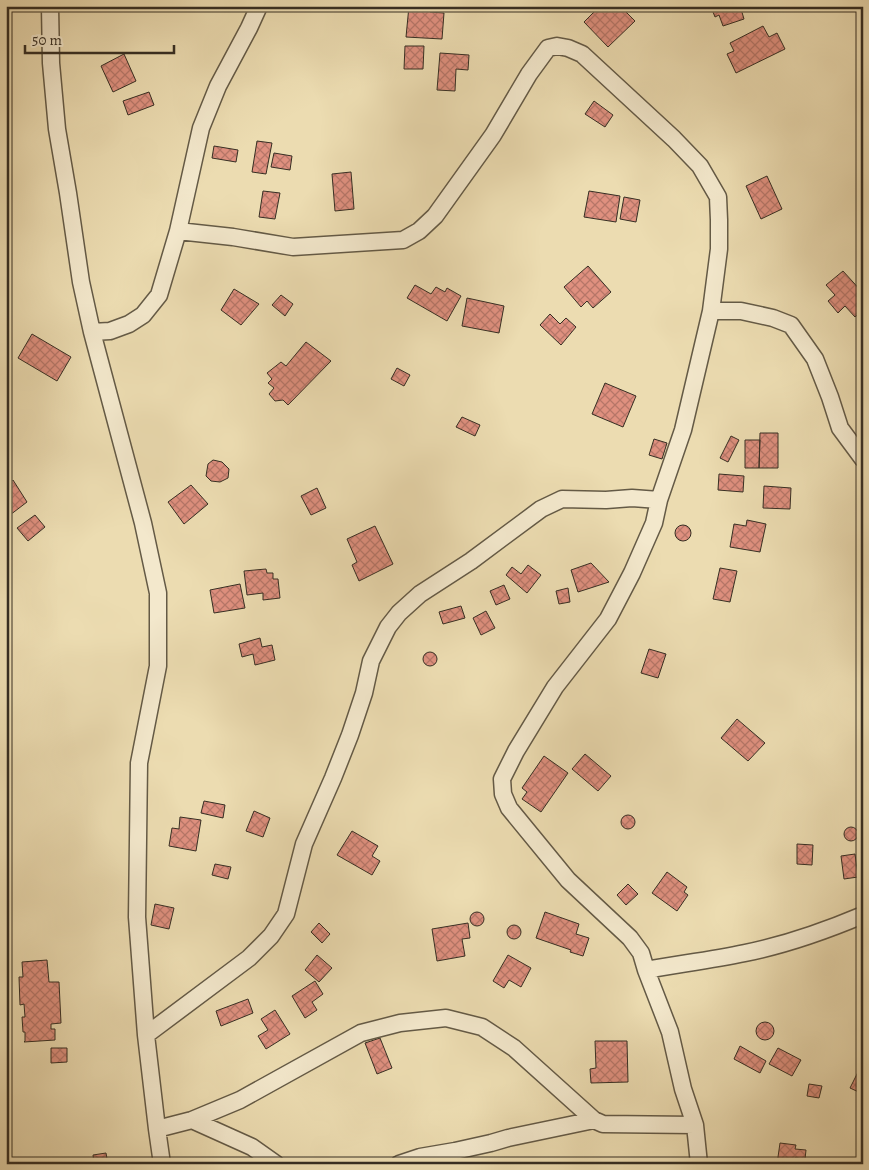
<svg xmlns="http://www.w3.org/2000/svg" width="869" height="1170" font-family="Alegreya,serif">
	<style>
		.building { fill: url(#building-cross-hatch); stroke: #362e23 }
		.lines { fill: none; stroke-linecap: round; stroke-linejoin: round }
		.street-casing { stroke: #645a46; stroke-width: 19 }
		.street { stroke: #f3e8cc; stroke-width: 16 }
	</style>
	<defs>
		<pattern id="building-cross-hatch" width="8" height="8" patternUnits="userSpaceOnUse" patternTransform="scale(1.25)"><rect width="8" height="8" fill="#df907f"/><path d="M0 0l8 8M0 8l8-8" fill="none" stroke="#b67668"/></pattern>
	</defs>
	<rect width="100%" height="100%" fill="#ecdcb1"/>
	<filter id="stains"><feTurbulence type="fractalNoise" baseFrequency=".004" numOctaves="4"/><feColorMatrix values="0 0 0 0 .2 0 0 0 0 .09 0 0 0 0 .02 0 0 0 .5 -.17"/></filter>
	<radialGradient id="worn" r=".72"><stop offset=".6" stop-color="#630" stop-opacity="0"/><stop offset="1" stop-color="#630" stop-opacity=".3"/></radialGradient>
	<path class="building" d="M409 6H430V12L444 13 442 39 406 37Z
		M600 6H620L635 21 608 47 584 22Z
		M747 6 741 9 744 19 723 26 719 15 715 17 711 7Z
		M763 26 769 37 777 33 785 49 736 73 727 54 734 51 730 43Z
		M405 46H424L423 69H404Z
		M440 53 469 55 468 70 456 69 455 91 437 90Z
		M124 54 136 81 113 92 101 66Z
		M149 92 154 105 128 115 123 101Z
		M594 101 613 115 605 127 585 114Z
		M257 141 272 143 266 174 252 172Z
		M214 146 238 150 236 162 212 158Z
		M274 153 292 156 290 170 271 167Z
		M351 172 354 209 335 211 332 174Z
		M767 176 782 209 761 219 746 186Z
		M263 191 280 193 275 219 259 217Z
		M589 191 620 196 616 222 584 217Z
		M624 197 640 200 636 222 620 219Z
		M588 266 611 292 593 308 587 301 581 307 564 287Z
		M843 271 863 293V310L855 317 845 306 838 313 828 301 835 295 826 285Z
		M415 285 431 294 436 287 445 292 447 288 461 296 447 321 407 298Z
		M234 289 259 304 241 325 221 310Z
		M281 295 293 304 285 316 272 305Z
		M467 298 504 306 499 333 462 326Z
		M550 314 560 324 566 318 576 327 561 345 540 325Z
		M32 334 71 357 57 381 18 358Z
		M306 342 331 361 288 405 283 400 275 401 269 394 274 388 268 383 272 379 267 373 281 362 286 366Z
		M397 368 410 375 404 386 391 379Z
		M605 383 636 396 623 427 592 414Z
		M462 417 480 425 475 436 456 427Z
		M760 433H778V468H759Z
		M731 436 739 440 728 462 720 458Z
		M654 439 667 443 662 459 649 455Z
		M745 440H760L759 468H745Z
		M213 460 222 462 229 469 228 478 220 482 211 481 206 476 208 464Z
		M719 474 744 476 743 492 718 490Z
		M13 480 27 502 10 515 6 511V487Z
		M191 485 208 504 184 524 168 502Z
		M764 486 791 488 790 509 763 508Z
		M317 488 326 508 311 515 301 496Z
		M35 515 45 527 28 541 17 528Z
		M747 520 766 524 760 552 730 547 734 524 746 526Z
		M675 533a8 8 0 1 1 16 0a8 8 0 1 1-16 0Z
		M375 526 393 564 359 581 352 565 357 562 347 539Z
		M591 563 609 582 578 592 571 570Z
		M528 565 541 575 527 593 506 575 512 567 521 574Z
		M720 568 737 571 730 602 713 599Z
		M266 569 267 573H273V579H278L280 598 263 600V593L247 595 244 571Z
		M240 584 245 608 214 613 210 590Z
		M504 585 510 599 496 605 490 591Z
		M568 588 570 602 559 604 556 591Z
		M461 606 465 618 443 624 439 612Z
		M486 611 495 628 481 635 473 618Z
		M260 638 262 647 272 645 275 660 255 665 253 654 242 657 239 644Z
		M649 649 666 654 658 678 641 673Z
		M423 659a7 7 0 1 1 14 0a7 7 0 1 1-14 0Z
		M737 719 765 743 748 761 721 738Z
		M585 754 611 776 598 791 572 769Z
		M544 756 568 773 541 812 522 799 527 792 522 788Z
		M204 801 225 805 223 818 201 813Z
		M254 811 270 818 263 837 246 831Z
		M621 822a7 7 0 1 1 14 0a7 7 0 1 1-14 0Z
		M180 817 201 820 196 851 169 846 172 828 179 829Z
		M844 834a7 7 0 1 1 14 0a7 7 0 1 1-14 0Z
		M352 831 378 846 372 856 380 861 372 875 337 855Z
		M797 844 813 845 812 865 797 864Z
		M855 854 858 877 844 879 841 856Z
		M215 864 231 867 228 879 212 875Z
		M667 872 687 887 684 892 688 895 677 911 652 893Z
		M628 884 638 894 626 905 617 895Z
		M155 904 174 908 169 929 151 925Z
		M470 919a7 7 0 1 1 14 0a7 7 0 1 1-14 0Z
		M545 912 579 924 576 934 589 938 583 956 570 952 571 950 536 938Z
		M319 923 330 934 322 943 311 932Z
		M468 923 470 938 462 939 465 956 437 961 432 929Z
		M507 932a7 7 0 1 1 14 0a7 7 0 1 1-14 0Z
		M317 955 332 968 319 982 305 970Z
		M508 955 531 968 521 987 509 980 504 988 493 981Z
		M47 960 49 982H59L61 1023 51 1024V1029H55V1040L24 1042 25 1041V1032H23L22 1017H25L24 1004 20 1005 19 977H23L22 962Z
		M315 981 323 994 312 1002 317 1010 305 1018 292 996Z
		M248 999 253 1013 221 1026 216 1011Z
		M275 1010 290 1034 266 1049 258 1036 268 1030 261 1019Z
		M756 1031a9 9 0 1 1 18 0a9 9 0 1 1-18 0Z
		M380 1038 392 1068 377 1074 365 1043Z
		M595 1041H627L628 1082 591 1083 590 1069 596 1068Z
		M740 1046 766 1061 760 1073 734 1059Z
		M51 1048H67V1062L51 1063Z
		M778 1048 801 1060 792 1076 769 1064Z
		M862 1064H863V1094L850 1088Z
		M809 1084 822 1086 819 1098 807 1096Z
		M780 1143 796 1145 795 1149 806 1150 805 1159 795 1158 794 1164H777Z
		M106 1153 108 1164H94L93 1155Z"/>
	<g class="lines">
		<g class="street-casing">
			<path id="street" d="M50 6 51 63 57 129 68 193 81 282 92 332 143 523 158 593V666L139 763 137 917 146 1035 157 1129 162 1164
				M178 231 233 237 293 247 403 240 419 231 435 216 493 135 529 74 548 48 557 46 568 48 582 54 674 139 700 166 718 197 719 220V249L711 311 683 430 659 500 654 523 632 573 608 619 555 687 516 751 502 779 503 794 509 808 568 880 630 938 641 953 646 970 670 1032 683 1089 695 1125 699 1164
				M711 311H741L773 318 791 325 815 359 830 397 840 428 863 459
				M92 332 110 331 129 324 143 315 159 295 178 231 201 128 218 86 249 28 259 6
				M646 970C679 964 712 960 745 953 785 945 825 931 863 915
				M146 1035 249 958 271 936 286 914 304 844 333 778 350 735 364 693 371 661 388 627 399 613 420 594 471 561 541 509 562 499 606 500 632 498 659 500
				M192 1120 252 1147 276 1164
				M157 1129 192 1120 240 1100 361 1033 400 1023 446 1018 482 1027 514 1048 594 1120
				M399 1164 420 1157 455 1151 491 1143 508 1138 594 1120 603 1124 695 1125"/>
		</g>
		<use href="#street" class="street"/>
	</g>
	<rect width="869" height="1170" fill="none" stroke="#ecdcb1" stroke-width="25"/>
	<rect x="8" y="8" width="854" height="1155" fill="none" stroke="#362e23" stroke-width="2.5"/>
	<rect x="12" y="12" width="844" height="1145" fill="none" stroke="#362e23"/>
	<path d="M25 45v8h149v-8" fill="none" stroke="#362e23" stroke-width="2.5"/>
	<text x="32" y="45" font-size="15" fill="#362e23" stroke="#f3e8cc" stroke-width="4" paint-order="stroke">50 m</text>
	<rect width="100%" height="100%" filter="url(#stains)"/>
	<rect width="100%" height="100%" fill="url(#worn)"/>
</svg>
